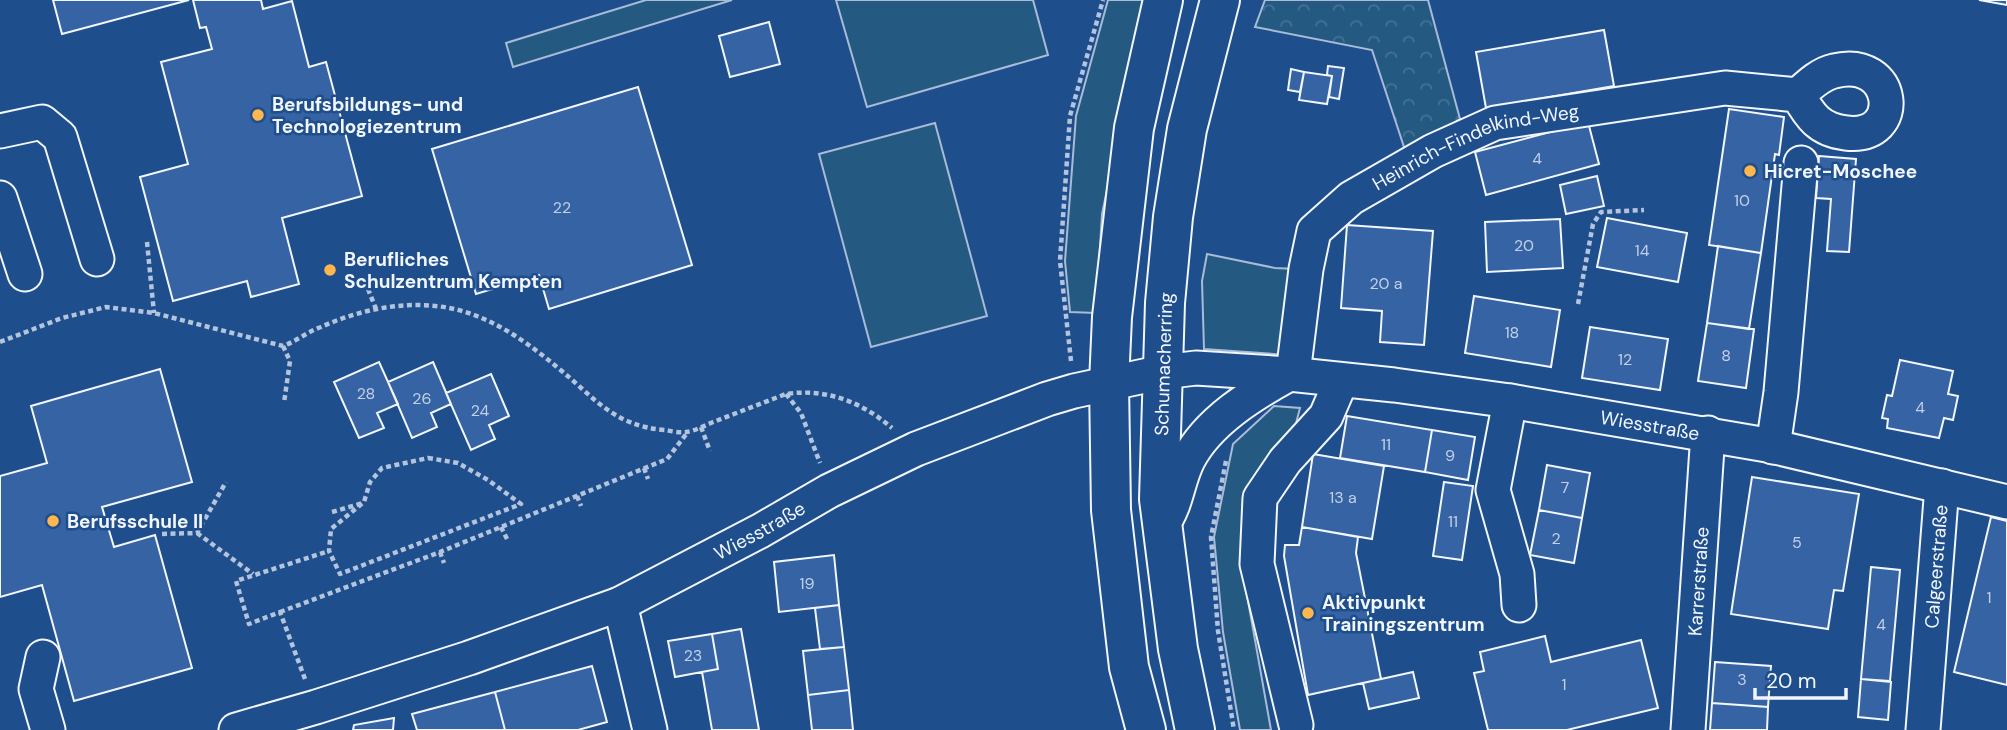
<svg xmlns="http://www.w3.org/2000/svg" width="2007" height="730" font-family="'DM Sans',sans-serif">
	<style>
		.grass { fill: #245a82; stroke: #a8bbd7; stroke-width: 2 }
		.forest { fill: url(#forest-crowns); stroke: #a8bbd7; stroke-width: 2 }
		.building { fill: #3563a3; stroke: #f2f6ff; stroke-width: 2 }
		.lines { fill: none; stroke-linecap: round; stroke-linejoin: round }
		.minor-casing { stroke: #f2f6ff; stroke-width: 37 }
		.major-casing { stroke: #f2f6ff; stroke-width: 42 }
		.path { stroke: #b3c4dc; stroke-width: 4.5; stroke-dasharray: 5 3.5; stroke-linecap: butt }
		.minor { stroke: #1f4e8c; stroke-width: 33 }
		.major { stroke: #1f4e8c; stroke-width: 38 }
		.poi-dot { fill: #ffb74d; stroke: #1f4e8c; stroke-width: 2.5 }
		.labels { text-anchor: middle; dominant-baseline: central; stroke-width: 5; stroke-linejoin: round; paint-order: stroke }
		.number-label { font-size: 16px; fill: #c3d1e8 }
		.poi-label { font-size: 19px; font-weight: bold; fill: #f2f6ff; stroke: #1f4e8c; text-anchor: start }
		.street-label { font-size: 19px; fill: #f2f6ff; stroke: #1f4e8c }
	</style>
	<defs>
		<pattern id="forest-crowns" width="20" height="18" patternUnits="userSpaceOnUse" patternTransform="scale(1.75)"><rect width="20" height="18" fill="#245a82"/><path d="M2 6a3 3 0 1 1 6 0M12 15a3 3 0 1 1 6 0" fill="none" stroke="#447295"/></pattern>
	</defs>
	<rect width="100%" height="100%" fill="#1f4e8c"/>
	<path class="grass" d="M646 0H732L513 67 506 43Z
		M836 0H1033L1048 55 867 107Z
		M1108 0H1147L1102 214 1096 313 1070 312 1065 261 1076 116Z
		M935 123 987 316 871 347 819 154Z
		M1207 254 1275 268 1296 269 1288 355 1204 349 1202 281Z
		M1274 406 1300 408 1293 435 1242 567 1271 730H1240L1223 632 1214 537 1233 444Z"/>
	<path class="forest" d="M1265 0H1428L1460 119 1406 153 1372 50 1255 27Z"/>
	<path class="building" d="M53 0H189L62 34Z
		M193 0H261L263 9 292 1 309 67 326 62 362 196 282 218 299 284 251 297 247 281 173 301 140 177 188 164 161 62 212 49 206 27 200 28Z
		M1979 0H2007V5Z
		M769 22 780 64 730 77 719 36Z
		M1604 30 1614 86 1486 108 1476 52Z
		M1328 66 1344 68 1339 99 1329 97 1332 76 1327 75Z
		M1291 69 1304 72 1300 92 1288 90Z
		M1304 72 1332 76 1327 104 1299 100Z
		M638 87 692 265 549 309 539 275 476 294 432 149Z
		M1729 109 1784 117 1779 155 1775 154 1761 253 1709 245Z
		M1588 122 1599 164 1486 195 1475 152Z
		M1819 156 1856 159 1849 252 1827 251 1831 199 1816 198Z
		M1597 176 1604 206 1566 214 1560 185Z
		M1607 218 1687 233 1678 282 1597 267Z
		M1560 219 1563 268 1487 272 1485 222Z
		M1347 225 1433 231 1424 345 1380 342 1382 311 1341 308Z
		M1718 246 1761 253 1749 329 1707 323Z
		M1474 296 1560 310 1551 367 1465 353Z
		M1707 323 1754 329 1746 388 1698 381Z
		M1590 327 1668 339 1660 390 1582 378Z
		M1900 360 1953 371 1948 394 1958 396 1953 420 1944 418 1939 438 1887 428 1888 419 1882 418 1887 395 1892 396Z
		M379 362 398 404 377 413 384 428 359 438 334 382Z
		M433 362 451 404 431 413 437 427 412 438 388 382Z
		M160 369 192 482 102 507 114 547 155 535 192 668 74 701 42 585 0 597V476L47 463 31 406Z
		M491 374 509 416 489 425 495 439 471 450 446 393Z
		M1347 416 1432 430 1425 472 1340 458Z
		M1432 430 1475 437 1468 480 1425 472Z
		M1313 454 1384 466 1372 539 1302 527Z
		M1547 465 1590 473 1582 518 1539 510Z
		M1752 477 1859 494 1843 591 1834 590 1828 629 1731 614Z
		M1444 482 1473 486 1462 560 1433 556Z
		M1539 510 1582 518 1574 563 1530 555Z
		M1991 517 2007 521V685L1954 672Z
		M1302 527 1358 537 1356 553 1381 679 1308 695 1284 556 1285 545H1299Z
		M834 555 839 605 779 612 774 562Z
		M1871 567 1900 570 1890 681 1861 679Z
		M839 605 844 647 820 649 815 608Z
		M741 629 759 730H712L702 672 718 669 712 634Z
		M712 634 718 669 675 677 668 641Z
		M1545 636 1551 662 1641 640 1658 708 1567 730H1488L1474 673 1484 671 1480 652Z
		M844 647 849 690 808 695 803 651Z
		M1715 662 1771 666 1768 707 1712 703Z
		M592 666 607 722 578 730H505L495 692Z
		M1413 672 1419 698 1369 709 1363 683Z
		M1861 679 1891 682 1888 720 1858 717Z
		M849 690 853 730H812L808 695Z
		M495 692 505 730H417L412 714Z
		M1712 703 1768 707 1767 730H1710Z
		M394 718 393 730H353L354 725Z"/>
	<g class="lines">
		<g class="minor-casing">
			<g id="minor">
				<path d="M0 131 42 122 60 137 97 259"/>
				<path d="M0 198 25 274"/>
				<path id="s1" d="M1293 374 1306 269 1314 231 1351 198 1433 151 1495 123 1725 88 1798 95C1808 86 1820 74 1834 71 1896 55 1906 140 1846 133 1819 130 1810 116 1798 95"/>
				<path d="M1510 401 1493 490 1517 574 1519 605"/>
				<path d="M1773 447 1781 392 1801 163"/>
				<path d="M1162 525C1177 505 1177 482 1188 460 1208 421 1253 394 1289 374"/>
				<path d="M620 604 650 730"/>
				<path d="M43 657 36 689 48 730"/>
				<path d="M1296 725 1257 564 1260 498 1285 461 1326 416 1341 381"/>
				<path id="s2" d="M236 730 316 707 469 658 620 604 760 531 829 491 916 449 1047 399 1074 391 1163 372 1196 368 1289 374 1394 385 1510 401 1767 445 2007 502"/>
				<path id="s3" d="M1688 730 1708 433"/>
				<path id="s4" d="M1923 730 1942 486"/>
			</g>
		</g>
		<g class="major-casing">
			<g id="major">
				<path d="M1146 730 1129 667 1111 510 1109 383 1112 317 1134 128 1163 0"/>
				<path id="s5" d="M1195 730 1178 649 1159 499 1165 303 1173 217 1187 129 1220 0"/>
			</g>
		</g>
		<path class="path" d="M147 242 154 313
			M368 289 376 309
			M1578 304 1593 224 1601 212 1644 210
			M0 342 62 318 106 307 154 313 283 346C297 341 307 332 321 327 356 311 397 302 435 306 482 310 522 338 557 367 594 397 613 426 665 430 671 431 679 433 686 432 696 431 707 424 716 421 739 412 762 403 786 394 826 388 862 402 892 428
			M283 346 290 361 284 403
			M1071 361 1060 261 1070 116 1103 0
			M786 394 801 413 820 463
			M701 427 710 451
			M428 458 458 463 488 480 521 504 340 574 329 551 331 529 364 502 370 482 382 468Z
			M1226 461 1211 537 1218 631 1234 730
			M644 468 648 479
			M577 496 581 506
			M332 512 363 503
			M501 527 507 539
			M197 533 253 574
			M162 534 197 533 226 482
			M440 552 444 563
			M280 612 440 552 667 459 687 433
			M305 679 280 612 249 624 236 581 329 551"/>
		<use href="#minor" class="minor"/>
		<use href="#major" class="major"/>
	</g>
	<g class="poi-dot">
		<circle cx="258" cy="115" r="7"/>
		<circle cx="1750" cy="171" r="7"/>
		<circle cx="330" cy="270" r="7"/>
		<circle cx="53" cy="521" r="7"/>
		<circle cx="1308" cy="613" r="7"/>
	</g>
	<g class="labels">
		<g class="number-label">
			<text x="1537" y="158">4</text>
			<text x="1742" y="200">10</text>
			<text x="562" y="207">22</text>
			<text x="1524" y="245">20</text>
			<text x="1642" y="250">14</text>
			<text x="1386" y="283">20 a</text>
			<text x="1512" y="332">18</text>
			<text x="1726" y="355">8</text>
			<text x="1625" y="359">12</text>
			<text x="366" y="393">28</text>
			<text x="422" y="398">26</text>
			<text x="1920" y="407">4</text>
			<text x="480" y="410">24</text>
			<text x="1386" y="444">11</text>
			<text x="1450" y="455">9</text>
			<text x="1565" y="487">7</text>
			<text x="1343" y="497">13 a</text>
			<text x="1453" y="521">11</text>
			<text x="1556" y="538">2</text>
			<text x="1797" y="542">5</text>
			<text x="807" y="583">19</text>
			<text x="1989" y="597">1</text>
			<text x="1881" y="624">4</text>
			<text x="693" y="655">23</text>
			<text x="1742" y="679">3</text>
			<text x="1564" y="684">1</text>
		</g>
		<g class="poi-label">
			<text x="272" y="104">Berufsbildungs- und<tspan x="272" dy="22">Technologiezentrum</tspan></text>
			<text x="1764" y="171">Hicret-Moschee</text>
			<text x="344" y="259">Berufliches<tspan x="344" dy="22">Schulzentrum Kempten</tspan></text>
			<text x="67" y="521">Berufsschule II</text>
			<text x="1322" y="602">Aktivpunkt<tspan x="1322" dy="22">Trainingszentrum</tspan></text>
		</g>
		<g class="street-label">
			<text stroke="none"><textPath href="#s1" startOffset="331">Heinrich-Findelkind-Weg</textPath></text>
			<text stroke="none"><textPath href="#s5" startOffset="369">Schumacherring</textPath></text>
			<text stroke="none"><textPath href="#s2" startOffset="1489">Wiesstraße</textPath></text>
			<text stroke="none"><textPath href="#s2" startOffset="562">Wiesstraße</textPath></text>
			<text stroke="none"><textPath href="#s4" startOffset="164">Calgeerstraße</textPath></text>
			<text stroke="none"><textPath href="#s3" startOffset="149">Karrerstraße</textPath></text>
		</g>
	</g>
	<path d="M1755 688v10h91v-10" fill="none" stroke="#f2f6ff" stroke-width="3.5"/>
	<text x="1766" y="688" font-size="21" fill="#f2f6ff" stroke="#1f4e8c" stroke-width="5" paint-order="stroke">20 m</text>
</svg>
